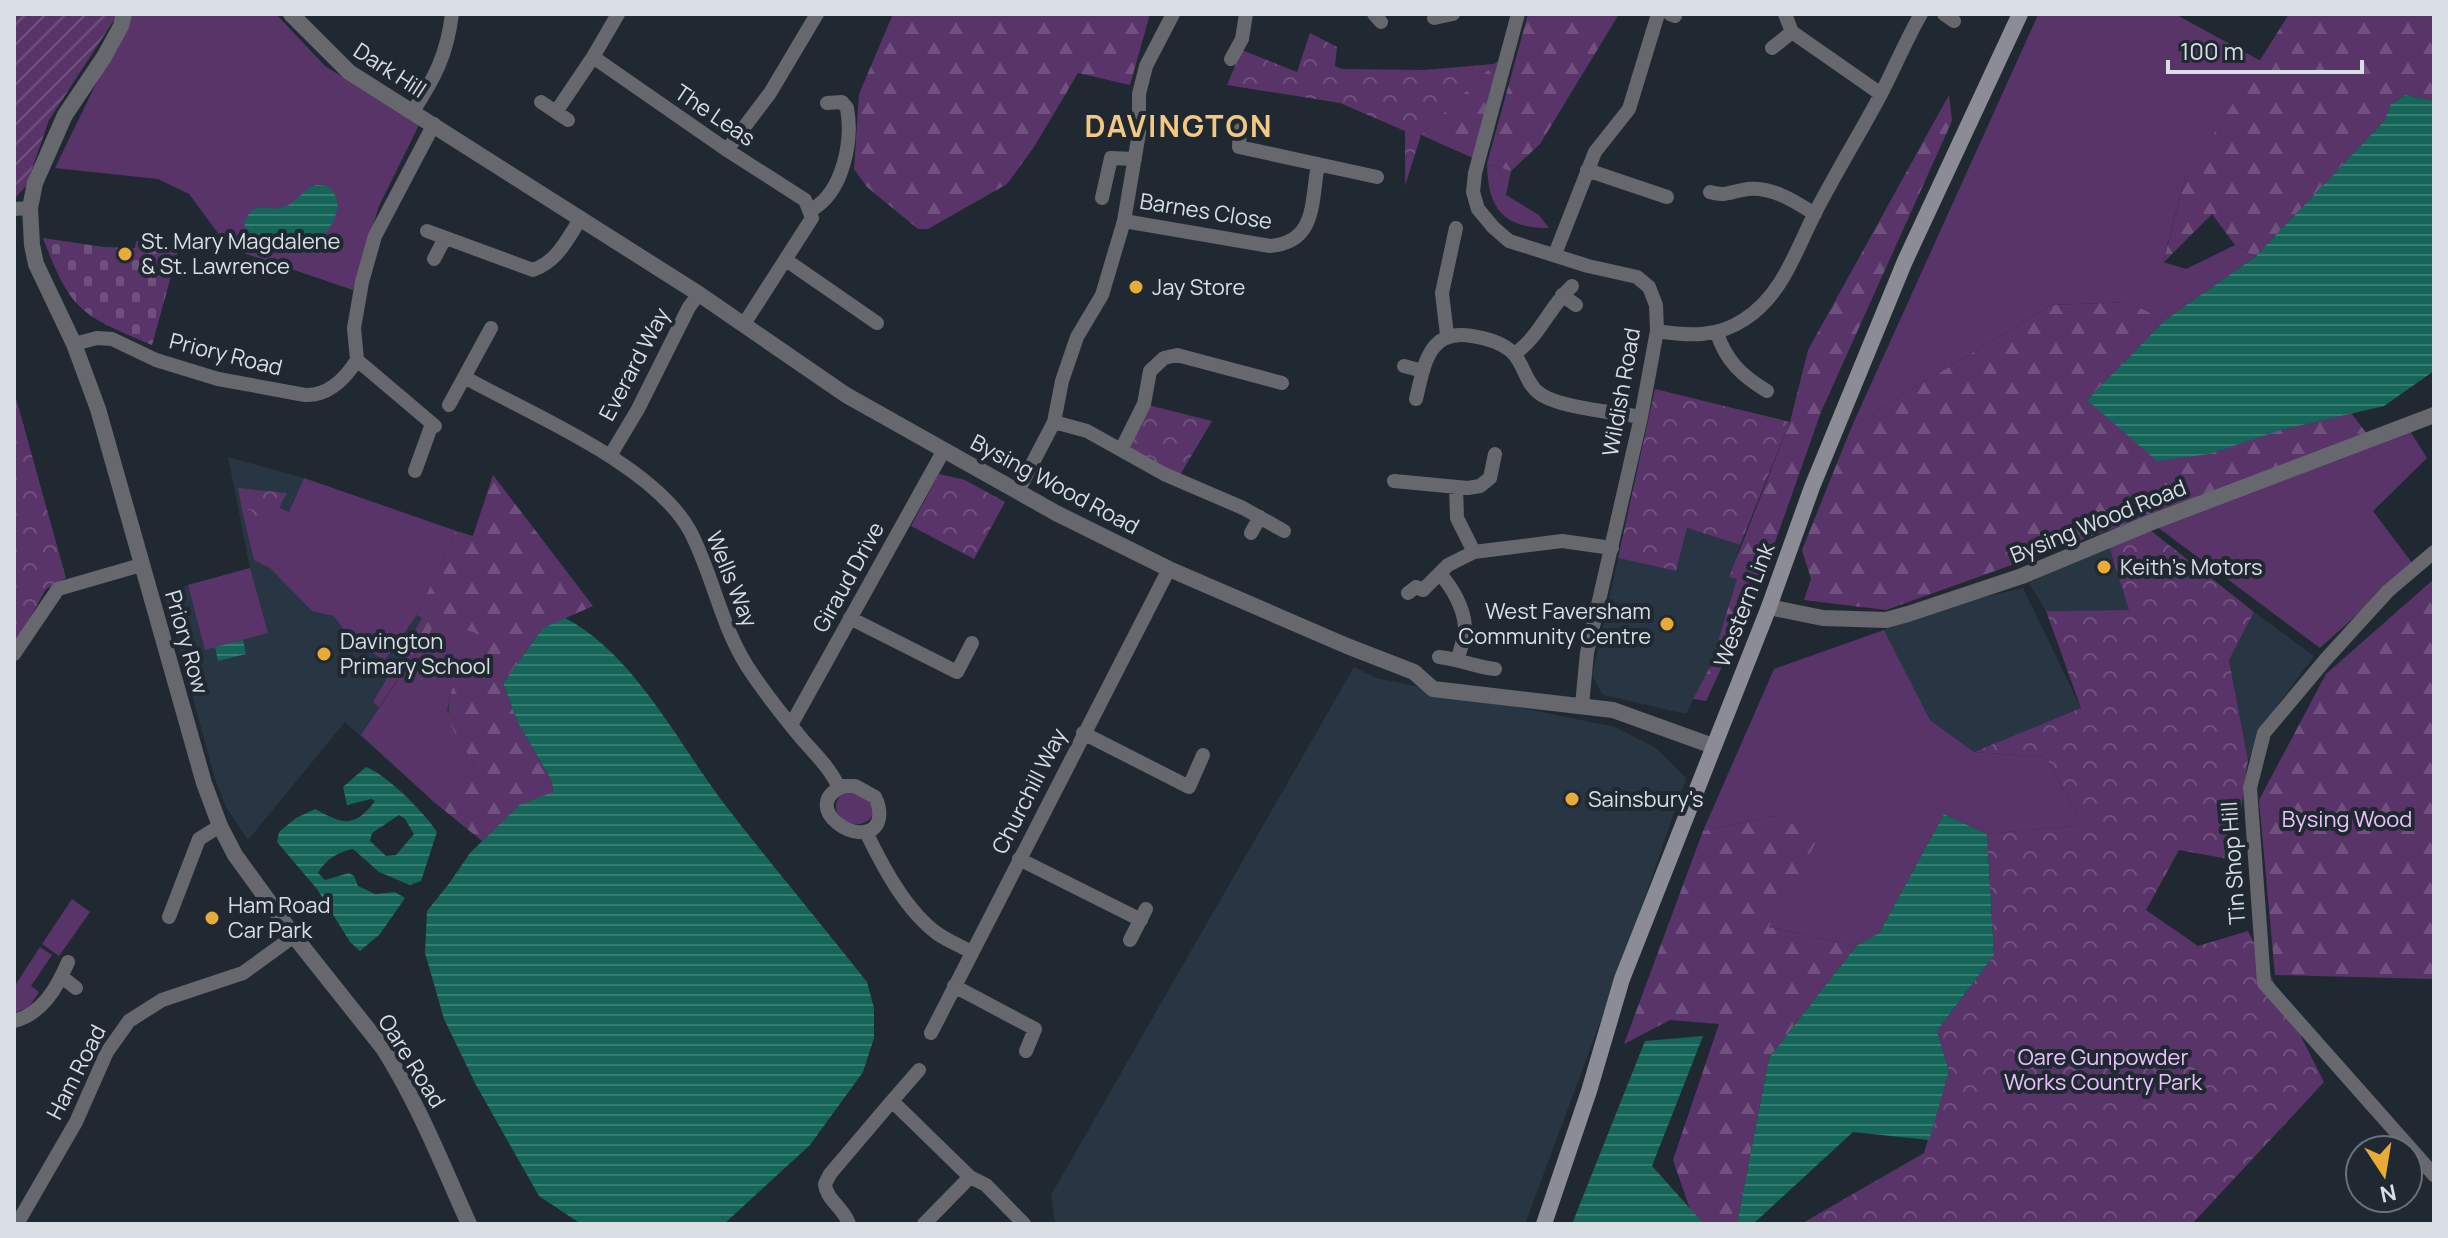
<svg xmlns="http://www.w3.org/2000/svg" width="2448" height="1238" font-family="Manrope,sans-serif">
	<style>
		.built { fill: #283542 }
		.grass { fill: #593469 }
		.forest { fill: url(#forest-firs) }
		.cemetery { fill: url(#cemetery-stones) }
		.park { fill: url(#park-crowns) }
		.garden { fill: url(#garden-furrows) }
		.water { fill: url(#water-rules); fill-rule: evenodd }
		.lines { fill: none; stroke-linecap: round; stroke-linejoin: round }
		.minor { stroke: #67686e; stroke-width: 14 }
		.tertiary { stroke: #67686e; stroke-width: 16 }
		.secondary { stroke: #8b8c96; stroke-width: 16 }
		.poi-dot { fill: #e8ab37; stroke: #202932; stroke-width: 3 }
		.labels { text-anchor: middle; dominant-baseline: central; stroke-width: 8; stroke-linejoin: round; paint-order: stroke }
		.street-label { font-size: 22px; fill: #d8dee4; stroke: #202932 }
		.poi-label { font-size: 22px; fill: #d8dee4; stroke: #202932; text-anchor: start }
		.park-label { font-size: 22px; fill: #ebc1fe; stroke: #202932 }
		.district-label { font-size: 30px; font-weight: bold; letter-spacing: 2px; fill: #f3c883; stroke: #202932 }
	</style>
	<defs>
		<pattern id="forest-firs" width="22" height="20" patternUnits="userSpaceOnUse" patternTransform="scale(2)"><rect width="22" height="20" fill="#593469"/><path d="M5 1l3.5 6h-7zM16 11l3.5 6h-7z" fill="#70517e"/></pattern>
		<pattern id="cemetery-stones" width="16" height="16" patternUnits="userSpaceOnUse" patternTransform="scale(2)"><rect width="16" height="16" fill="#593469"/><path d="M2 7V4a2 2 0 0 1 4 0v3zM10 15v-3a2 2 0 0 1 4 0v3z" fill="#70517e"/></pattern>
		<pattern id="park-crowns" width="20" height="18" patternUnits="userSpaceOnUse" patternTransform="scale(2)"><rect width="20" height="18" fill="#593469"/><path d="M2 6a3 3 0 1 1 6 0M12 15a3 3 0 1 1 6 0" fill="none" stroke="#70517e"/></pattern>
		<pattern id="garden-furrows" width="10" height="10" patternUnits="userSpaceOnUse" patternTransform="scale(2)"><rect width="10" height="10" fill="#593469"/><path d="M-1 1l2-2M0 10L10 0M9 11l2-2" fill="none" stroke="#70517e"/></pattern>
		<pattern id="water-rules" width="6" height="5" patternUnits="userSpaceOnUse" patternTransform="scale(2)"><rect width="6" height="5" fill="#166559"/><path d="M0 2.5h6" fill="none" stroke="#377b71"/></pattern>
	</defs>
	<rect width="100%" height="100%" fill="#202932"/>
	<path class="built" d="M228 457 304 478 472 536 499 511 466 749 434 802 345 722 248 840 226 807 215 779 164 592 250 568Z
		M1687 528 1740 545 1730 577 1737 579 1710 667 1686 714 1603 695 1592 676 1618 558 1676 571Z
		M2108 543 2130 610 2046 611 2029 583 2074 558Z
		M2023 588 2081 708 1974 752 1930 720 1884 630 1908 614Z
		M2254 612 2314 656 2280 702 2248 760 2229 660Z
		M1354 667 1376 678 1615 727 1656 748 1686 778 1626 953 1525 1224H1055L1051 1195Z"/>
	<path class="grass" d="M130 14H276L325 66 419 125 379 206 353 290 229 248 189 194 158 179 55 168Z
		M2175 14 2261 61 2184 182 2163 262 2186 269 2235 245 2255 257 2165 320 2128 302 2051 305 1852 426 2038 15Z
		M1487 164 1511 171 1506 195 1539 215 1549 228C1503 228 1488 209 1487 164Z
		M2410 431 2427 458 2373 511 2413 564 2320 648 2156 526Z
		M304 478 456 531 417 615 385 660 353 643 334 616 312 611 270 568 254 560 242 510 271 504 289 512Z
		M250 568 268 633 205 650 188 585Z
		M437 622 477 633 451 691 447 710 474 764 434 802 361 735Z
		M1884 630 1930 720 1974 752 2046 757 2083 825 1987 834 1944 814 1879 933 1856 946 1769 927 1819 835 1773 816 1703 831 1774 669Z
		M850 790 867 797 875 811C861 844 812 807 850 790Z
		M72 899 90 912 59 956 42 944Z
		M40 947 52 955 31 986 39 992 29 1007 14 1013V987Z"/>
	<path class="forest" d="M893 14H1150L1130 85 1078 73 1034 147 1007 184 928 229H918L867 187 854 169 859 94Z
		M1528 14H1619L1540 144 1511 171 1487 164Z
		M2289 14H2434V101L2405 95 2390 105 2384 121 2255 257 2235 245 2212 214 2163 263 2184 182Z
		M1498 61 1473 158 1421 135 1494 64Z
		M1949 95 1952 121 1821 412 1760 585 1706 701 1693 699 1710 667 1737 579 1729 577 1790 422 1808 350Z
		M2128 302 2165 320 2087 400 2281 430 2351 413 2367 434 2143 518 1886 610 1804 600 1811 579 1802 550 1852 426 2051 305Z
		M493 475 593 606 543 628 503 683 518 723 552 781 553 793 519 805 482 841 434 802 474 764C468 753 460 742 454 731 437 698 466 663 476 633L437 622 379 707 373 702 422 618 417 615 456 531 473 536Z
		M2434 579V979L2275 975 2259 800 2326 674Z
		M1773 816 1820 835 1769 927 1856 946 1769 1058 1737 1224H1695L1673 1160 1719 1024 1670 1020 1624 1044 1703 831Z"/>
	<path class="cemetery" d="M43 238 104 247 135 248 136 241 146 242 178 251 152 345C81 315 71 312 43 238Z"/>
	<path class="park" d="M1310 33 1337 47 1335 66 1342 69 1424 70 1494 64 1421 135 1405 186V131L1340 103 1227 85 1242 50 1297 72Z
		M1655 389 1790 422 1740 545 1687 528 1676 571 1618 558Z
		M14 391 66 578 46 589 14 647Z
		M1144 404 1212 421 1177 480 1122 448Z
		M939 474 965 480 1005 502 974 559 911 526Z
		M238 488 287 493 279 508 271 505 265 519 253 515 251 510H242Z
		M2150 530 2254 612 2229 660 2248 760 2234 860 2179 850 2146 910 2198 946 2248 931 2324 1082 2192 1224H1801L1924 1153 1949 1071 1937 1031 1994 955 1987 834 2083 825 2046 757 1974 752 2081 708 2046 611 2129 610 2108 543Z"/>
	<path class="garden" d="M14 14H118L49 120 26 186 14 199Z"/>
	<path class="water" d="M2405 95 2434 101V371L2384 406 2281 430 2209 454 2157 461 2087 400 2165 320 2255 257 2384 121 2390 105Z
		M317 185 327 186C350 202 330 236 310 245L286 241 261 246 251 243 244 223C256 197 264 213 284 207 297 203 302 188 317 185Z
		M565 618C632 652 678 742 722 801 769 862 819 921 867 982L874 1008V1038L863 1072 810 1145 724 1224H581L539 1196 476 1085 444 1019 425 953 427 911 448 885 470 853 519 805 553 792 552 781 518 723 503 683 543 628Z
		M243 640 246 654 218 661 215 647Z
		M366 767C386 774 425 813 437 832L421 881 410 885 379 872 353 849C338 852 326 859 318 873L325 880 349 873 354 876 358 886 375 894 395 892 405 898 380 934 360 951 350 942 317 889 277 842 279 832 296 818 315 809C343 824 354 829 375 801L371 799 347 805 343 787ZM399 815 405 819 414 834 396 855 386 856 370 841 372 833Z
		M1944 814 1987 834 1994 955 1937 1031 1949 1071 1929 1140 1853 1132 1753 1224H1737L1769 1058 1856 946 1879 933Z
		M1703 1036 1652 1166 1704 1224H1572L1645 1041Z"/>
	<g class="lines">
		<path class="minor" d="M1374 14 1381 22
			M1518 14 1475 173 1473 192 1478 209 1493 227 1509 241 1588 266 1637 277 1649 287 1656 305 1657 331 1641 417 1587 653 1582 705
			M1670 14 1675 16
			M1785 14 1792 32 1881 94
			M1944 14 1954 21
			M1434 18 1453 14
			M1772 48 1792 32
			M593 57 727 150 805 200 812 218 744 324
			M1231 59 1242 39 1246 14
			M541 102 568 120
			M413 111C435 78 447 54 452 14
			M556 112 593 57 618 14
			M1240 130 1239 147 1377 177
			M727 150 770 93 817 14
			M1587 170 1667 197
			M1710 192C1728 197 1731 191 1748 189 1773 187 1794 201 1815 214
			M1102 198 1111 158 1135 159
			M14 209 30 208
			M811 210C843 193 853 141 847 108L842 102 827 103
			M1124 221 1270 246C1317 242 1311 202 1318 164
			M427 231 533 270C558 261 567 239 581 218
			M1555 254 1595 152 1629 109 1658 14
			M434 259 445 238
			M786 260 877 323
			M1562 295 1576 305
			M1657 331C1688 336 1717 338 1745 319 1783 294 1795 252 1815 213 1835 174 1859 135 1880 96 1894 69 1906 40 1921 14
			M1717 333C1726 361 1742 376 1767 391
			M1447 335 1442 293 1456 228
			M74 344 97 338 112 339 156 360 218 379 305 395C329 396 345 379 357 360L354 328 362 282 375 236 434 124
			M1514 354C1539 338 1549 307 1572 286
			M357 360 435 426
			M1404 366 1423 371
			M466 378C532 415 653 464 690 531 713 575 720 623 747 666 763 691 783 716 802 739 815 754 831 769 839 788
			M1416 399C1424 366 1428 328 1472 336 1486 338 1502 343 1512 352 1524 363 1525 383 1539 393 1558 408 1615 412 1641 417
			M449 405 491 328
			M1054 422 1087 431 1164 474 1243 508 1284 531
			M1122 448 1144 404 1150 371 1164 358 1177 355 1282 383
			M610 456 638 409 689 307 699 294
			M415 471 432 424
			M1394 481 1468 488 1480 486 1490 478 1495 454
			M1456 487 1457 518 1474 552
			M1018 491 1054 422 1062 381 1077 337 1102 295 1124 221 1139 133V94L1146 66 1173 14
			M1251 533 1260 517
			M2434 552 2388 591 2326 659 2264 733 2250 788 2264 983 2434 1175
			M1440 574C1452 587 1464 608 1465 627 1465 637 1460 649 1458 659
			M1408 593 1416 587 1423 590 1448 565 1474 552 1562 541 1612 548
			M850 618 957 672 972 643
			M14 654 58 589 141 565
			M1439 657C1459 659 1475 667 1495 669
			M791 725 944 450
			M1083 733 1189 787 1203 755
			M844 786H855L875 797C879 805 881 813 878 822 864 853 795 806 844 786Z
			M866 832C883 867 906 911 938 934 948 941 961 946 971 952
			M1019 859 1141 920
			M169 917 199 839 220 826
			M1130 940 1146 909
			M62 977 76 988
			M954 986 1035 1029 1026 1051
			M14 1021C42 1014 57 988 68 962
			M931 1033 1169 569
			M892 1101 919 1070
			M17 1224 76 1122 107 1052 129 1021 162 1000 243 973 294 936
			M849 1224C844 1208 827 1201 825 1184L830 1174 892 1101 970 1177 986 1185 1024 1224
			M924 1224 970 1177"/>
		<path class="tertiary" d="M124 14 121 26 104 57 65 115 35 183 30 208 32 245 36 264 74 344 98 409 204 783 220 826 235 855 294 936 383 1048C418 1103 442 1164 469 1224
			M291 14 349 72 699 294 846 395 1056 513 1169 569 1347 646 1414 672 1433 689 1613 710 1713 746
			M1769 607 1823 618 1886 620 1908 614 2022 576 2147 524 2434 415"/>
		<path class="secondary" d="M1544 1224 1589 1091 1622 979 1769 607 1812 487 1905 261 2020 14"/>
	</g>
	<g class="poi-dot">
		<circle cx="125" cy="254" r="8"/>
		<circle cx="1136" cy="287" r="8"/>
		<circle cx="2104" cy="567" r="8"/>
		<circle cx="1667" cy="624" r="8"/>
		<circle cx="324" cy="654" r="8"/>
		<circle cx="1572" cy="799" r="8"/>
		<circle cx="212" cy="918" r="8"/>
	</g>
	<g class="labels">
		<g class="street-label">
			<text transform="translate(390 70) rotate(33)">Dark Hill</text>
			<text transform="translate(715 115) rotate(34)">The Leas</text>
			<text transform="translate(1206 211) rotate(9)">Barnes Close</text>
			<text transform="translate(226 354) rotate(14)">Priory Road</text>
			<text transform="translate(634 364) rotate(-62)">Everard Way</text>
			<text transform="translate(1621 392) rotate(-80)">Wildish Road</text>
			<text transform="translate(1055 484) rotate(28)">Bysing Wood Road</text>
			<text transform="translate(2098 521) rotate(-22)">Bysing Wood Road</text>
			<text transform="translate(848 577) rotate(-61)">Giraud Drive</text>
			<text transform="translate(732 579) rotate(68)">Wells Way</text>
			<text transform="translate(1744 605) rotate(-69)">Western Link</text>
			<text transform="translate(187 642) rotate(74)">Priory Row</text>
			<text transform="translate(1029 791) rotate(-63)">Churchill Way</text>
			<text transform="translate(2233 863) rotate(-94)">Tin Shop Hill</text>
			<text transform="translate(412 1061) rotate(58)">Oare Road</text>
			<text transform="translate(76 1072) rotate(-63)">Ham Road</text>
		</g>
		<g class="poi-label">
			<text x="141" y="241">St. Mary Magdalene<tspan x="141" dy="25">&amp; St. Lawrence</tspan></text>
			<text x="1152" y="287">Jay Store</text>
			<text x="2120" y="567">Keith's Motors</text>
			<text x="1651" y="611" text-anchor="end">West Faversham<tspan x="1651" dy="25">Community Centre</tspan></text>
			<text x="340" y="641">Davington<tspan x="340" dy="25">Primary School</tspan></text>
			<text x="1588" y="799">Sainsbury's</text>
			<text x="228" y="905">Ham Road<tspan x="228" dy="25">Car Park</tspan></text>
		</g>
		<g class="park-label">
			<text x="2347" y="819">Bysing Wood</text>
			<text x="2103" y="1057">Oare Gunpowder<tspan x="2103" dy="25">Works Country Park</tspan></text>
		</g>
		<g class="district-label">
			<text x="1179" y="125">DAVINGTON</text>
		</g>
	</g>
	<rect width="2448" height="1238" fill="none" stroke="#d8dee4" stroke-width="32"/>
	<g transform="translate(2384 1174) rotate(168)"><circle r="38" fill="#202932" stroke="#6a7179" stroke-width="2"/>
	<path d="M0-6L14 30L0 20L-14 30Z" fill="#e8ab37"/>
	<text y="-12" font-size="22" font-weight="bold" text-anchor="middle" fill="#d8dee4">N</text>
	</g>
	<path d="M2168 60v12h194v-12" fill="none" stroke="#d8dee4" stroke-width="4"/>
	<text x="2180" y="60" font-size="24" fill="#d8dee4" stroke="#202932" stroke-width="6" paint-order="stroke">100 m</text>
</svg>
